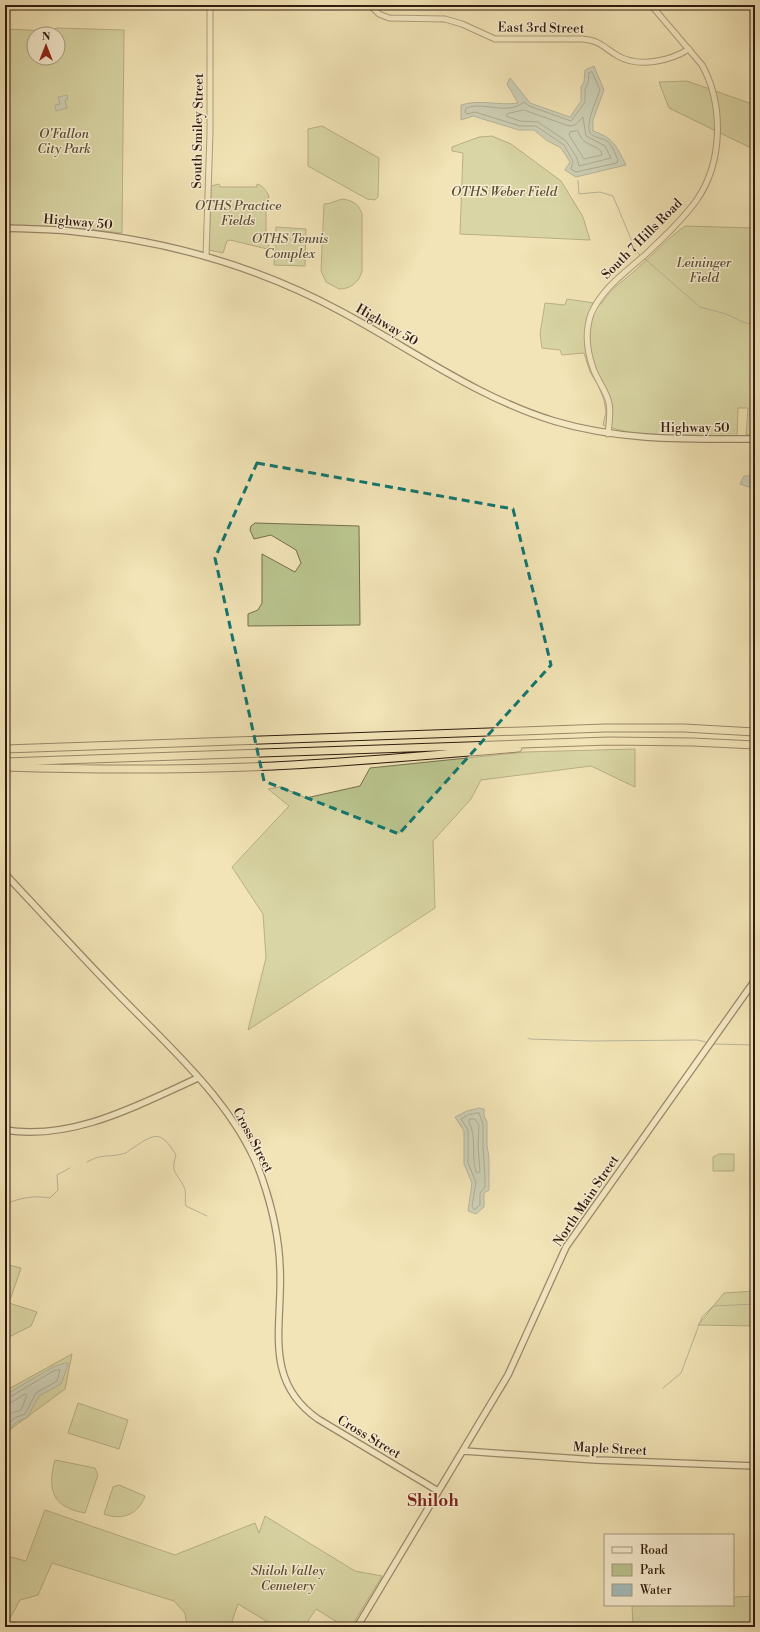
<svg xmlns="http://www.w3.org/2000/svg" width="760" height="1632" font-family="'Libre Bodoni',serif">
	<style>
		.green { fill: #bac48e; stroke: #756f4e; fill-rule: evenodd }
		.water { fill: #a2bbbb; stroke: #747b76 }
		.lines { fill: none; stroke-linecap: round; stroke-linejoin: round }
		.shore { stroke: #696a65; stroke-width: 1 }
		.stream { stroke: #747b76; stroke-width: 1 }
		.tertiary-casing { stroke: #604c39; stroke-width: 7 }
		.secondary-casing { stroke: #301a0f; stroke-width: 8 }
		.motorway-casing { stroke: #301a0f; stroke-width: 9 }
		.tertiary { stroke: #f7edd0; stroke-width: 5 }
		.secondary { stroke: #f7edd0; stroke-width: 5.5 }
		.motorway { stroke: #f2e4b7; stroke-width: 7 }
		.marked { fill: none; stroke: #0f766e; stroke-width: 3; stroke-dasharray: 8 5; stroke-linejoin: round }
		.labels { text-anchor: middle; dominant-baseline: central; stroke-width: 3; stroke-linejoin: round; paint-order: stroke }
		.street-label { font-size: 13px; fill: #301a0f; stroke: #f7edd0 }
		.park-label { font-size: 13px; font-style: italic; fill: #594d35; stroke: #f7edd0 }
		.district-label { font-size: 17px; font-weight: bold; fill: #7a1f14; stroke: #f7edd0 }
	</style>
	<rect width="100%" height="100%" fill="#f2e4b7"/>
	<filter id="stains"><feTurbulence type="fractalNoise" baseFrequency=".005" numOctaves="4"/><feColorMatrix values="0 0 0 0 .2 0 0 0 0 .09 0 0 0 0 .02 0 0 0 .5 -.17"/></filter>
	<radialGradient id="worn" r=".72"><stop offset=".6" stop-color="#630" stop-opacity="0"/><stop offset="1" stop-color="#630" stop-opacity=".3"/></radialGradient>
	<path class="green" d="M57 28 124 30 122 233 67 227 5 225V29L51 31ZM34 34H58V58H34Z
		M687 81 755 105V150L669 108 659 82Z
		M322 126 379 158 378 197 375 200 367 199 308 166V129Z
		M492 136 511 144 561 181 583 217 590 240 460 234 463 153 452 151V147L479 137Z
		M219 184 220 187H257V184C262 185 269 193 269 198L266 200V242L269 246 267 249 230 240 227 241 223 253 209 250 211 186Z
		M343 199C354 201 359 205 362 214V271C359 283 350 289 339 289L326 282 321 271 324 204C331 204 336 200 343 199Z
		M685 226 755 228V435H746L748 408H738L737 437C715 436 694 437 672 438 649 438 625 432 603 425L606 412 604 400 598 385 590 372 584 353 562 355 560 350 542 348 540 334 545 303 565 305 567 299 601 304C611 287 627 279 641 265 656 252 668 238 685 226Z
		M276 227 306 229 305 266 274 265Z
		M255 523 359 526 360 625 248 626V614L258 610 262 603V554L295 572 301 563 296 550 271 535 254 539 250 530 251 526Z
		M635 749V787L591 766 481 780 471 799 433 841 435 908 248 1030 266 958 263 914 232 867 289 806 268 789 280 787 306 798 360 786 370 768 525 752Z
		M719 1154H734V1171H713V1157Z
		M5 1264 21 1268 9 1303 37 1312 31 1326 5 1339Z
		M755 1291V1326L698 1325 724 1293Z
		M72 1354 65 1389 8 1431H5V1391Z
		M78 1403 128 1420 119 1449 68 1433Z
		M55 1460 95 1468 98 1475 85 1513C52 1507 47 1490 55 1460Z
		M119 1485 145 1496C139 1514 122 1521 104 1514L113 1487Z
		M45 1510 175 1555 255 1523 259 1533 265 1516 355 1571 382 1576 351 1627H345L316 1609 304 1627H276L238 1604 230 1627H187L185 1613 174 1601 52 1563 38 1595 20 1600 8 1622 23 1627H5L7 1556 26 1561Z
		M755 1596V1627H633L632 1605H733V1597Z"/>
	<path class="water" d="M594 66 604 90 593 120V131C614 138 616 146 626 165L576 177 565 170 570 162 561 148 546 140 534 130H519L473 116 461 120V105C480 99 499 106 518 103L507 84 510 78 530 103 570 117 581 101V87L584 82 585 70Z
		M67 95 68 99 65 100 67 108 56 111 55 105 60 104 58 97Z
		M744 476H755V489L740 484Z
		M479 1108 484 1109V1116L487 1122V1146L489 1157V1190L484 1193V1207L476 1214 468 1211 472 1183 464 1164V1131L455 1117 467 1111Z
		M65 1363H68V1365L61 1384 39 1396 27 1418C17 1421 13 1423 9 1433H5V1395L53 1367Z"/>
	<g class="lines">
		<path class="shore" d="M592 72 600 90C597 99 585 124 590 133 593 138 605 138 609 143 613 148 616 155 618 160L617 163 576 172 571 169 573 161 564 145 536 126H520L475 112 467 114 465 112 466 108C485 101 506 116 524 102L529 106 571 121 585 102V89L588 83 589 73Z
			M524 110 569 126 575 125 583 117 586 136 605 146 611 158 579 166 577 158 566 141 538 122 520 121 506 116 507 114Z
			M578 131C584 147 591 142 601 151L602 155 584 159 569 135 570 132Z
			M479 1113 483 1124V1146L485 1177V1187L480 1193V1205L474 1210 472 1206 476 1182 468 1163V1130L461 1119 468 1115Z
			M470 1119H475L479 1125 478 1146 480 1171 478 1173 476 1172C471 1156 477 1137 469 1122Z
			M5 1398 10 1397 55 1370H60L57 1381 36 1393 25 1414 14 1418 5 1429
			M5 1404 12 1402 25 1394 27 1395 21 1410 12 1413 5 1420"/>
		<path class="stream" d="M578 181 579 194 600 192 613 196 636 251 640 255
			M645 259 700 307 726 314 743 322 755 325
			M528 1038 530 1039 591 1041 697 1040 706 1042
			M714 1044 755 1045
			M87 1162C103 1153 106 1158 122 1154 126 1154 129 1150 133 1148 155 1133 161 1130 176 1155 170 1174 177 1172 184 1187 187 1192 184 1200 186 1206L207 1216
			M5 1204C21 1198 33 1195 50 1198L58 1190 57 1175 70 1168
			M663 1388 681 1373 702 1317 713 1306 755 1304"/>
		<g class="tertiary-casing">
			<path id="tertiary" d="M370 5 379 14 389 18 445 19 462 24 495 39H582C600 40 604 48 618 56 639 68 670 61 689 49
				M206 257 210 132V5
				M608 434C609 424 611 413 609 403 606 390 597 380 593 368 587 351 585 331 591 314 602 288 626 272 646 254 664 237 682 220 696 201 723 163 724 105 702 65L651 5"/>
		</g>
		<g class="secondary-casing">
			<path id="secondary" d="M5 228C26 229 48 229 69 231 164 240 257 266 342 312 411 349 478 398 554 421 620 441 687 439 755 439
				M5 874C42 913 78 953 116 992 167 1045 238 1106 262 1178 272 1207 279 1236 280 1268 283 1325 262 1380 318 1419L438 1491
				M5 1130C73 1141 138 1105 198 1078
				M464 1451 596 1460 755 1466
				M357 1627 508 1375 566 1247 755 980"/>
		</g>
		<g class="motorway-casing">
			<path id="motorway" d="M5 749 605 728H684L755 732
				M5 762 609 741 693 742 755 745
				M5 767C100 770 197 770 292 765 368 761 443 754 518 748"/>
		</g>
		<use href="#tertiary" class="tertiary"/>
		<use href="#secondary" class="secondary"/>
		<use href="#motorway" class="motorway"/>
	</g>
	<path d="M0 0H760V1632H0ZM257 463 513 509 551 665 399 834 264 781 215 558Z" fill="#f2e4b7" fill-opacity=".55" fill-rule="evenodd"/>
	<path class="marked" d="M257 463 513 509 551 665 399 834 264 781 215 558Z"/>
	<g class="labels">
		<g class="street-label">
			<text transform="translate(541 28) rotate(1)">East 3rd Street</text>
			<text transform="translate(198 131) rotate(-89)">South Smiley Street</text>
			<text transform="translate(78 222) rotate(5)">Highway 50</text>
			<text transform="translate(642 239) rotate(-45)">South 7 Hills Road</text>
			<text transform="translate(387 325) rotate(30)">Highway 50</text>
			<text x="695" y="428">Highway 50</text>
			<text transform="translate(253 1140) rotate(62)">Cross Street</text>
			<text transform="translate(586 1201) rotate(-56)">North Main Street</text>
			<text transform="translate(369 1437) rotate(31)">Cross Street</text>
			<text transform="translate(610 1449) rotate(3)">Maple Street</text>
		</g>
		<g class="park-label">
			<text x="64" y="134">O'Fallon<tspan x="64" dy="15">City Park</tspan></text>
			<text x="504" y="192">OTHS Weber Field</text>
			<text x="238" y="206">OTHS Practice<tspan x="238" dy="15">Fields</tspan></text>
			<text x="290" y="239">OTHS Tennis<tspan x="290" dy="15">Complex</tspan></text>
			<text x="704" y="263">Leininger<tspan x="704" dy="15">Field</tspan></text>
			<text x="288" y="1571">Shiloh Valley<tspan x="288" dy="15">Cemetery</tspan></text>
		</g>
		<g class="district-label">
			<text x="433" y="1501">Shiloh</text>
		</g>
	</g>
	<rect width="760" height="1632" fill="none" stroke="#f2e4b7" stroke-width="20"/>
	<rect x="6" y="6" width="748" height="1620" fill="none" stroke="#301a0f" stroke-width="2"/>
	<rect x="10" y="10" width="740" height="1612" fill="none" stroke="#301a0f"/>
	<rect x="604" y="1534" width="130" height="72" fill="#f7edd0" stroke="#a79983"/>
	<rect x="612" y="1547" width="20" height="6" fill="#f7edd0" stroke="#a79983"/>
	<text x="640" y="1554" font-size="12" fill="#301a0f">Road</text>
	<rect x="612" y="1564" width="20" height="12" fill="#bac48e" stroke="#a79983"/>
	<text x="640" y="1574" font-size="12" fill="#301a0f">Park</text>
	<rect x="612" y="1584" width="20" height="12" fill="#a2bbbb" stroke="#a79983"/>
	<text x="640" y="1594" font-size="12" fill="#301a0f">Water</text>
	<g transform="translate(46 46)"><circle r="19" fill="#f7edd0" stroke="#a79983"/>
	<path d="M0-3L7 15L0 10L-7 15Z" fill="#8f2418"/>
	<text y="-6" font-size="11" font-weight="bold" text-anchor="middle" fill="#301a0f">N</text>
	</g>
	<rect width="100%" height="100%" filter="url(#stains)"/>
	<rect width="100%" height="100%" fill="url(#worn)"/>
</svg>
